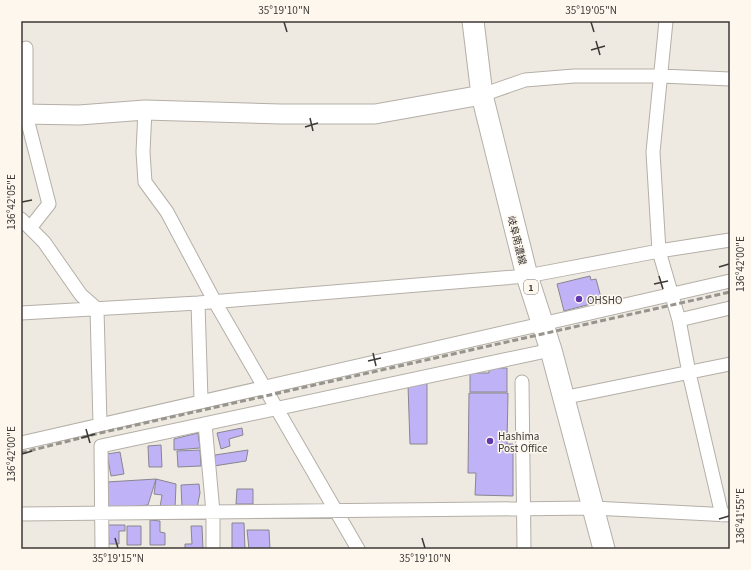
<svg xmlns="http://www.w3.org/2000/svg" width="751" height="570" font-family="Georgia,'Noto Sans JP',serif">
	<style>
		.building { fill: #bfb2f6; stroke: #88868f }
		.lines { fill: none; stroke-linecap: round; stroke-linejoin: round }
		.street-casing { stroke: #b4afa7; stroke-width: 15 }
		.secondary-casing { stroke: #b4afa7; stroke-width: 21 }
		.primary-casing { stroke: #b4afa7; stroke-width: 23 }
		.street { stroke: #fff; stroke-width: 13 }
		.secondary { stroke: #fff; stroke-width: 19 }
		.primary { stroke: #fff; stroke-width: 21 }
		.rail { stroke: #97938d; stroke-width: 3; stroke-dasharray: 6 3; stroke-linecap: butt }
		.ticks { fill: none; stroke: #3c3936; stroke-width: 1.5 }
		.poi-dot { fill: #6038b0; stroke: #fdf7ee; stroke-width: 1.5 }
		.labels { text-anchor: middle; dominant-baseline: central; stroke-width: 3; stroke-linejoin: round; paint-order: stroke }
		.shield { fill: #fdf7ee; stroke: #76726d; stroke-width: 1 }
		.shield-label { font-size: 9px; font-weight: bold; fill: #3c3936 }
		.street-label { font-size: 10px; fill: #3c3936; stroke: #fdf7ee }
		.poi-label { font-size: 10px; fill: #3c3936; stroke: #fdf7ee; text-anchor: start }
		.neatline { fill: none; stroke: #3c3936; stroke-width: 1.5 }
		.ticks-label { font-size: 10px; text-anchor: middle; fill: #3c3936 }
	</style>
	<rect width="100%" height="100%" fill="#efeae1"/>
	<path class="building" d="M590 276 591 280 596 279 602 301 564 311 557 284Z
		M489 368H507V392H470V373H489Z
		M427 382V444H410L408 385Z
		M469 393H508L507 444H513V496L475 495 476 473H468Z
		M242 428 243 435 229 439 230 446 221 449 217 433Z
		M198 433 200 448 174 450V439Z
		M161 445 162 467H149L148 446Z
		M200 450 201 466 178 467 177 451Z
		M248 450 246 461 214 466 215 455Z
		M120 452 124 474 111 476 107 454Z
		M156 479 148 505 107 509V482Z
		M156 479 176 484 175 509 160 507 162 495 154 494Z
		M199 484 200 493 197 508H182L181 485Z
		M237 489H253V504H236Z
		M150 520 160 521V532L165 533V545H150Z
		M232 523H244L245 549H232Z
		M108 525H125V531H119V544H109Z
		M127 526H141V545H127Z
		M191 526H202L203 549H185V544H192Z
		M247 530H269L270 549H249Z"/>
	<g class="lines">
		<g class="street-casing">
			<path id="street" d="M26 48V115L49 204 30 228
				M482 95 525 80 574 76H661L730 79
				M145 110 143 152 145 182 167 212 215 302 358 549
				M21 219 44 242 81 295 97 309 100 424
				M198 303 201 400
				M21 313 198 303 527 276 659 251 653 152 666 21
				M679 320 730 308
				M522 382 524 549
				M562 398 730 364
				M205 424 213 512V549
				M21 443 730 281
				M21 514 593 508 730 515
				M722 515 689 373 679 320 659 251 730 240
				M102 549 101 446 551 350"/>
		</g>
		<g class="secondary-casing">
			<path id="secondary" d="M21 114 79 115 145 110 281 114H375L482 95"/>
		</g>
		<g class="primary-casing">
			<path id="primary" d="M473 21 482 95 527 276 551 350 604 549"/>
		</g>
		<use href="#street" class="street"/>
		<use href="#secondary" class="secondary"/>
		<use href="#primary" class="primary"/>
		<path class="rail" d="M21 453 100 433 730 292"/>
	</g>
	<path class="ticks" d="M284 22 287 32M591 22 594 32M596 41 600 55M591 50 605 46M310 118 313 131M305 127 318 123M22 202 32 200M719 267 729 264M659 276 663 289M654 284 668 281M373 353 376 366M368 361 381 358M86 429 90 443M81 438 95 434M22 454 32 451M719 519 729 516M115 538 118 548M422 538 425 548"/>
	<g class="poi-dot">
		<circle cx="579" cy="299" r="4"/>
		<circle cx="490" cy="441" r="4"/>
	</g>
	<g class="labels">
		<rect class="shield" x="524" y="280" width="14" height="14" rx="3"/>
		<g class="shield-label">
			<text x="531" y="287">1</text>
		</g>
		<g class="street-label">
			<text transform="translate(518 240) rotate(76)">岐阜南濃線</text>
		</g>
		<g class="poi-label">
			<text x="587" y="299">OHSHO</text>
			<text x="498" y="435">Hashima<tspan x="498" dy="12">Post Office</tspan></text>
		</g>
	</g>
	<rect width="751" height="570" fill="none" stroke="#fdf7ee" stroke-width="44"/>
	<rect x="22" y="22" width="707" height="526" class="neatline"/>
	<g class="ticks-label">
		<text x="284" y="14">35°19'10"N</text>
		<text x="591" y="14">35°19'05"N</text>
		<text transform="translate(11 202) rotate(-90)" y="4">136°42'05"E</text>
		<text transform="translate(740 264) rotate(-90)" y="4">136°42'00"E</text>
		<text transform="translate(11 454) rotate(-90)" y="4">136°42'00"E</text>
		<text transform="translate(740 516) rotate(-90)" y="4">136°41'55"E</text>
		<text x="118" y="562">35°19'15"N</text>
		<text x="425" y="562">35°19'10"N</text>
	</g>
</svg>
